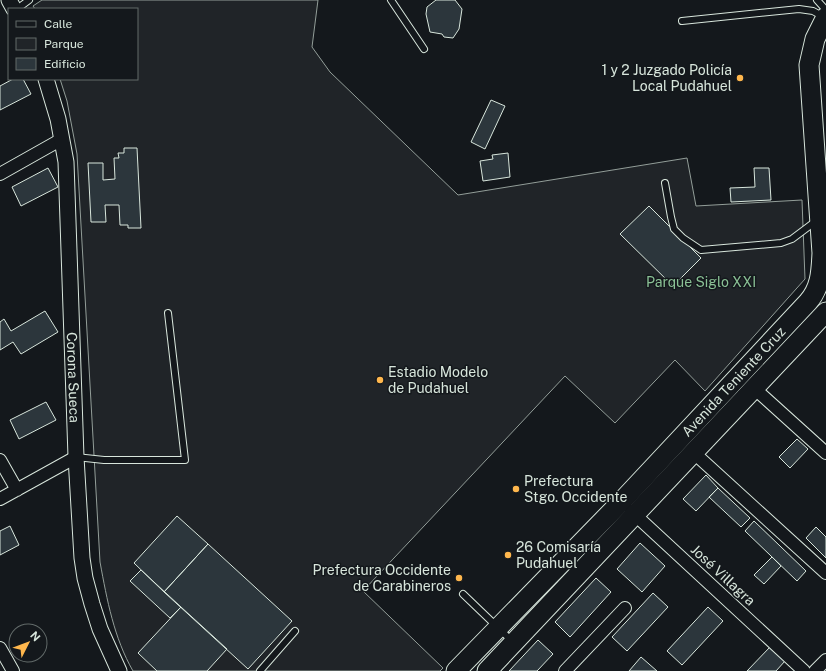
<svg xmlns="http://www.w3.org/2000/svg" width="826" height="671" font-family="'Public Sans',sans-serif">
	<style>
		.green { fill: #202428; stroke: #939e99 }
		.building { fill: #2c363c; stroke: #d8e6dc }
		.lines { fill: none; stroke-linecap: round; stroke-linejoin: round }
		.service-casing { stroke: #d8e6dc; stroke-width: 8 }
		.minor-casing { stroke: #d8e6dc; stroke-width: 14 }
		.tertiary-casing { stroke: #d8e6dc; stroke-width: 17 }
		.primary-casing { stroke: #d8e6dc; stroke-width: 21 }
		.service { stroke: #14181c; stroke-width: 6 }
		.minor { stroke: #14181c; stroke-width: 12 }
		.tertiary { stroke: #14181c; stroke-width: 15 }
		.primary { stroke: #14181c; stroke-width: 19 }
		.poi-dot { fill: #ffb74d; stroke: #14181c; stroke-width: 1.5 }
		.labels { text-anchor: middle; dominant-baseline: central; stroke-width: 3; stroke-linejoin: round; paint-order: stroke }
		.poi-label { font-size: 14px; fill: #d8e6dc; stroke: #14181c; text-anchor: start }
		.park-label { font-size: 14px; fill: #8ac095; stroke: #14181c }
		.street-label { font-size: 14px; fill: #d8e6dc; stroke: #14181c }
	</style>
	<rect width="100%" height="100%" fill="#14181c"/>
	<path class="green" d="M42 0H318L312 47 330 72 458 195 687 158 696 206 802 200 805 279 705 391 675 360 615 423 565 376 363 591 443 668 440 671H133C114 638 107 600 100 562L77 154 67 101 60 79H137V9H35L33 6Z"/>
	<path class="building" d="M436 0H455L462 9 459 29 453 38 444 37 442 34 430 32 426 14 427 7Z
		M13 79H23L31 94 0 110V86Z
		M491 100 505 106 485 149 471 142Z
		M124 148H137L141 228H128V225H120L119 205H105L106 222H91L88 163H103V180L115 179 114 158H119L118 153H124Z
		M508 153 510 177 483 181 480 161 493 159 492 155Z
		M48 168 58 187 21 206 12 187Z
		M754 168H769L771 200 731 202 730 188 755 187Z
		M649 206 701 258 673 286 620 234Z
		M45 311 58 332 21 354 13 342 0 350V322L4 319 11 331Z
		M46 402 56 420 19 439 10 420Z
		M797 439 808 449 790 468 779 457Z
		M706 475 718 488 696 511 683 499Z
		M718 488 750 518 741 527 709 497Z
		M177 516 208 544 164 592 134 563Z
		M754 521 806 571 797 581 745 531Z
		M10 526 19 545 0 555V531Z
		M816 527 826 537V558L806 538Z
		M640 543 665 566 642 592 617 569Z
		M208 544 292 621 248 669 164 592Z
		M772 557 781 566 764 584 754 575Z
		M141 570 181 607 170 618 130 581Z
		M596 578 611 592 570 637 555 622Z
		M653 593 668 607 627 651 612 637Z
		M181 607 227 649 207 671H157L138 653Z
		M708 607 723 621 682 665 667 651Z
		M538 640 553 654 537 671H509Z
		M770 647 785 661 776 671H747Z
		M641 657 657 671H629Z"/>
	<g class="lines">
		<g class="service-casing">
			<path id="service" d="M391 0 424 49
				M817 0 826 10
				M17 9 29 0
				M682 21 799 9 813 11 824 17
				M665 183 671 217 674 229 683 238 701 250 781 243 792 239 816 221
				M76 457 104 460H185L168 313
				M463 594 512 641
				M260 671 295 631"/>
		</g>
		<g class="minor-casing">
			<path id="minor" d="M0 174 62 139
				M754 388 826 453
				M693 452 826 573
				M0 460 17 490
				M0 499 76 457
				M631 511 804 671
				M0 648 13 671
				M565 671 625 608
				M815 671 826 660"/>
		</g>
		<g class="tertiary-casing">
			<g id="tertiary">
				<path d="M9 0 14 9"/>
				<path id="s1" d="M46 79 58 119 66 162 76 457 82 558 85 578 92 604 100 629 119 671"/>
			</g>
		</g>
		<g class="primary-casing">
			<g id="primary">
				<path id="s2" d="M456 671 621 502 808 302C821 287 821 271 822 253L809 65 815 39 826 17"/>
				<path d="M487 671 826 312"/>
			</g>
		</g>
		<use href="#service" class="service"/>
		<use href="#minor" class="minor"/>
		<use href="#tertiary" class="tertiary"/>
		<use href="#primary" class="primary"/>
	</g>
	<g class="poi-dot">
		<circle cx="740" cy="78" r="4"/>
		<circle cx="380" cy="380" r="4"/>
		<circle cx="516" cy="489" r="4"/>
		<circle cx="508" cy="555" r="4"/>
		<circle cx="459" cy="578" r="4"/>
	</g>
	<g class="labels">
		<g class="poi-label">
			<text x="732" y="70" text-anchor="end">1 y 2 Juzgado Policía<tspan x="732" dy="16">Local Pudahuel</tspan></text>
			<text x="388" y="372">Estadio Modelo<tspan x="388" dy="16">de Pudahuel</tspan></text>
			<text x="524" y="481">Prefectura<tspan x="524" dy="16">Stgo. Occidente</tspan></text>
			<text x="516" y="547">26 Comisaría<tspan x="516" dy="16">Pudahuel</tspan></text>
			<text x="451" y="570" text-anchor="end">Prefectura Occidente<tspan x="451" dy="16">de Carabineros</tspan></text>
		</g>
		<g class="park-label">
			<text x="701" y="282">Parque Siglo XXI</text>
		</g>
		<g class="street-label">
			<text stroke="none"><textPath href="#s1" startOffset="301">Corona Sueca</textPath></text>
			<text stroke="none"><textPath href="#s2" startOffset="401">Avenida Teniente Cruz</textPath></text>
			<text transform="translate(723 575) rotate(43)">José Villagra</text>
		</g>
	</g>
	<rect x="8" y="8" width="130" height="72" fill="#14181c" stroke="#626a69"/>
	<rect x="16" y="21" width="20" height="6" fill="#14181c" stroke="#626a69"/>
	<text x="44" y="28" font-size="12" fill="#d8e6dc">Calle</text>
	<rect x="16" y="38" width="20" height="12" fill="#202428" stroke="#626a69"/>
	<text x="44" y="48" font-size="12" fill="#d8e6dc">Parque</text>
	<rect x="16" y="58" width="20" height="12" fill="#2c363c" stroke="#626a69"/>
	<text x="44" y="68" font-size="12" fill="#d8e6dc">Edificio</text>
	<g transform="translate(28 643) rotate(48)"><circle r="19" fill="#14181c" stroke="#626a69"/>
	<path d="M0-3L7 15L0 10L-7 15Z" fill="#ffb74d"/>
	<text y="-6" font-size="11" font-weight="bold" text-anchor="middle" fill="#d8e6dc">N</text>
	</g>
</svg>
